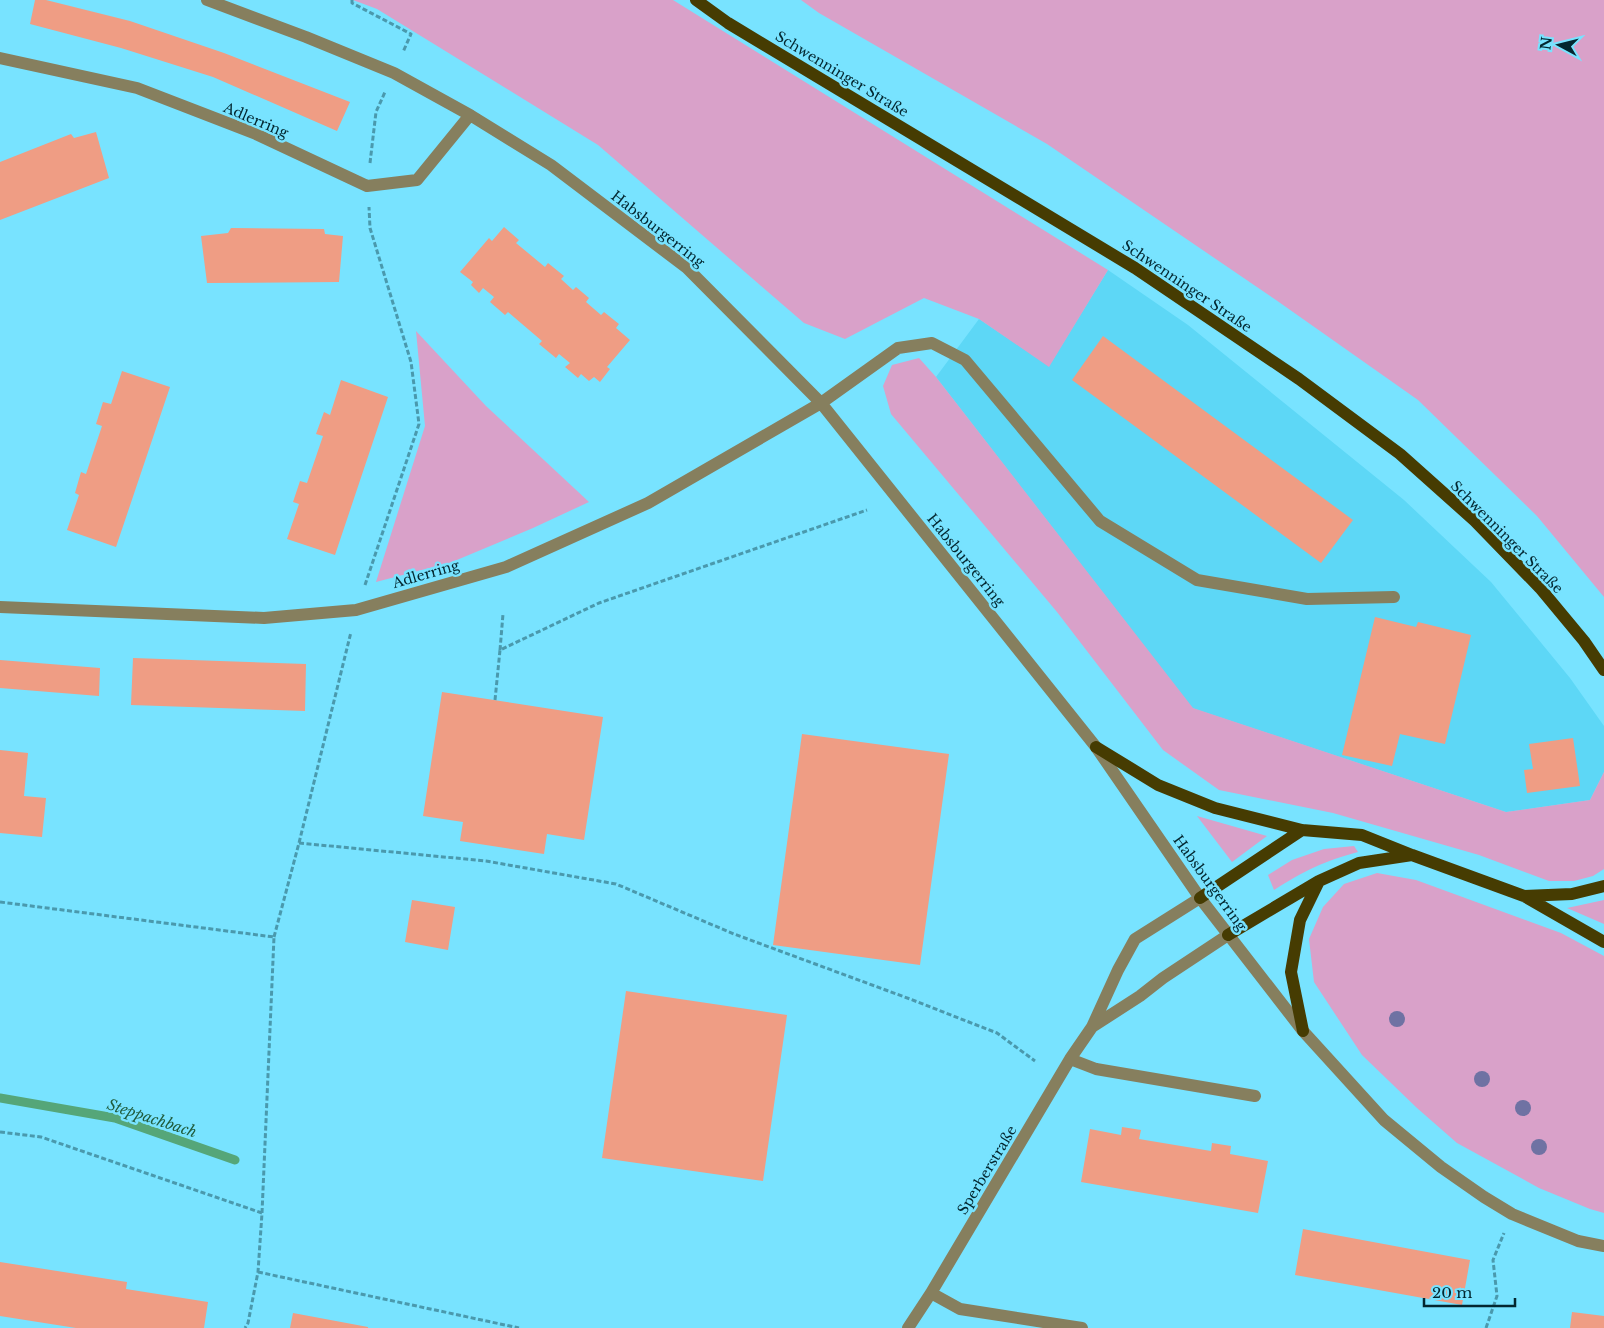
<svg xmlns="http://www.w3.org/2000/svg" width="1604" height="1328" font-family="'Libre Baskerville',serif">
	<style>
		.built { fill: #5dd7f6 }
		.green { fill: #d9a1c9 }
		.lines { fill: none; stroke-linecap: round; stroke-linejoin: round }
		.stream { stroke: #55a679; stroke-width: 9 }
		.building { fill: #ef9d84 }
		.path { stroke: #4a99ad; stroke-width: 3; stroke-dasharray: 5 2.5; stroke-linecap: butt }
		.minor { stroke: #867f5e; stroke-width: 12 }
		.major { stroke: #463c02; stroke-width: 12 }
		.tree { fill: #6f72a3 }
		.labels { text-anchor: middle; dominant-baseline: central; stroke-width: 5; stroke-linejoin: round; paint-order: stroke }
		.street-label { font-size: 14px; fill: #032730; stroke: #78e3ff }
		.water-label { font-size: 15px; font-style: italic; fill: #205c3d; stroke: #78e3ff }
	</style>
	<rect width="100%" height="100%" fill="#78e3ff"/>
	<path class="built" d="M1108 270 1188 325 1404 500 1491 582 1570 678 1604 726V772L1590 800 1506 812 1192 708 936 377 979 319 1049 366Z"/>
	<path class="green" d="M353 0H673L1108 270 1049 367 979 319 924 298 845 339 804 323 598 145 377 9Z
		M801 0H1604V597L1537 516 1418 400 1276 300 1047 144 819 13Z
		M416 331 486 406 589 502 533 528 452 562 376 582 425 426Z
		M919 358 936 377 1193 708 1506 812 1590 800 1604 772V869L1593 876 1574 881H1549L1479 855 1333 813 1219 790 1163 750 1057 612 891 414 883 386 892 365Z
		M1197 816 1267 836 1232 862Z
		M1354 846 1358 852C1324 861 1304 871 1274 890L1268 875 1292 860 1324 849Z
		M1377 873 1416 880 1561 933 1604 956V1213L1590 1209 1539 1188 1457 1143 1417 1108 1362 1055 1314 982 1309 939 1323 907 1344 884Z
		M1604 900V924L1567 908Z"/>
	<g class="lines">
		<path class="stream" d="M0 1098 115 1118 235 1160"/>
	</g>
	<path class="building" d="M35 0H46L130 21 224 53 350 102 337 131 213 77 121 48 30 24Z
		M96 132 109 178 0 220V162L71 134 74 138Z
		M504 227 519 240 516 243 545 267 548 263 564 276 561 279 573 290 576 287 589 298 586 302 601 315 604 312 619 324 616 328 630 340 607 367 610 369 600 382 594 377 589 381 581 374 578 378 565 367 570 363 559 354 556 358 539 344 542 341 508 312 505 315 490 302 494 297 483 288 479 293 471 285 473 282 460 272 489 238 492 241Z
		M231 228 324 229 325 234 343 236 339 282 207 283 201 236 228 233Z
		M1103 336 1353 520 1321 563 1072 380Z
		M122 371 170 387 116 547 67 530 79 495 75 493 81 472 86 474 102 426 96 424 103 402 111 404Z
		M341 380 388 397 335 555 287 539 299 504 293 502 300 481 307 483 323 436 316 434 324 412 330 415Z
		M1375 617 1416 627 1418 622 1471 635 1445 744 1400 734 1392 766 1342 755Z
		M133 658 306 664 305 711 131 705Z
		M0 660 100 668 99 696 0 688Z
		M442 692 603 717 584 840 547 834 544 854 460 841 463 822 423 816Z
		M802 734 949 754 920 965 773 945Z
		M1573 738 1580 786 1527 793 1524 770 1533 769 1529 744Z
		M0 750 28 753 24 796 46 798 42 837 0 833Z
		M412 900 455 907 448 950 405 942Z
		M626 991 787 1015 763 1181 602 1158Z
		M1122 1127 1141 1130 1139 1139 1211 1151 1212 1143 1231 1146 1230 1154 1268 1161 1258 1213 1081 1182 1090 1129 1121 1135Z
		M1303 1229 1470 1260 1462 1305 1295 1275Z
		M0 1262 127 1282 126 1289 208 1302 204 1328H76L0 1316Z
		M1572 1312 1604 1316V1328H1570Z
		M293 1313 368 1327V1328H290Z"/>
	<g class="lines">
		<path class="path" d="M352 0V3L411 34 403 52
			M370 163 376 112 385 92
			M365 585 419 424 411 362 370 228 369 207
			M500 650 503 614
			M495 700 500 650 599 603 867 510
			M299 843 486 861 616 884 734 934 910 999 997 1033 1035 1061
			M0 902 274 937 262 1213 258 1272 248 1323 245 1328
			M274 937 299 843 351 632
			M0 1132 41 1137 262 1213
			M258 1272 519 1328
			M1486 1328 1497 1296 1493 1260 1504 1233"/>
		<path class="minor" d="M207 0 306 37 394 73 470 115 551 165 687 268 821 403 1096 747 1200 898 1303 1031 1384 1120 1441 1167 1484 1197 1512 1214 1578 1241 1604 1246
			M0 58 137 88 256 134 367 186 417 180 470 115
			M0 607 264 618 356 610 506 567 648 503 821 403 898 348 932 343 965 360 1100 521 1197 580 1307 599 1394 597
			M1092 1027 1140 996 1163 978 1228 935
			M1070 1059 1096 1069 1255 1096
			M931 1293 960 1309 1082 1328
			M908 1328 931 1293 1070 1059 1092 1027 1118 970 1135 939 1200 898"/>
		<path class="major" d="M696 0 728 23 1135 268 1299 379 1400 454 1475 521 1540 588 1584 641 1604 670
			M1096 747 1158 785 1215 808 1302 830 1362 835 1412 855 1524 896 1604 942
			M1524 896 1572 894 1604 886
			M1200 898 1302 830
			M1228 935 1319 881 1359 863 1412 855
			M1303 1031 1291 972 1300 920 1319 881"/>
	</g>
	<g class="tree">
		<circle cx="1397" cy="1019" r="8"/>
		<circle cx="1482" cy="1079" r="8"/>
		<circle cx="1523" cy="1108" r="8"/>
		<circle cx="1539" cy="1147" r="8"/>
	</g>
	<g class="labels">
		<g class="street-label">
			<text transform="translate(842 74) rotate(31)">Schwenninger Straße</text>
			<text transform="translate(256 120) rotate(23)">Adlerring</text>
			<text transform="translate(658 229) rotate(38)">Habsburgerring</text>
			<text transform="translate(1187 286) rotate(34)">Schwenninger Straße</text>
			<text transform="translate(1507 537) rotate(45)">Schwenninger Straße</text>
			<text transform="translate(966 560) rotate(51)">Habsburgerring</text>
			<text transform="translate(426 574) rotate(-16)">Adlerring</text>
			<text transform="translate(1210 883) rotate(54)">Habsburgerring</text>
			<text transform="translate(987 1170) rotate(-59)">Sperberstraße</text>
		</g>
		<g class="water-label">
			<text transform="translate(152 1118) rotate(18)">Steppachbach</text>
		</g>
	</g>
	<g transform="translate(1559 45) rotate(277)" stroke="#78e3ff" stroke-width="4" paint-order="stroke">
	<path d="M0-4L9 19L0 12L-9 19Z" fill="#032730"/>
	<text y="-8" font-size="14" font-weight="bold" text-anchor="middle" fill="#032730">N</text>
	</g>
	<path d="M1424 1298v8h91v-8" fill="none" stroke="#032730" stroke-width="2.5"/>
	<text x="1432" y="1298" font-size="15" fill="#032730" stroke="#78e3ff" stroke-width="4" paint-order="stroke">20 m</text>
</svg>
